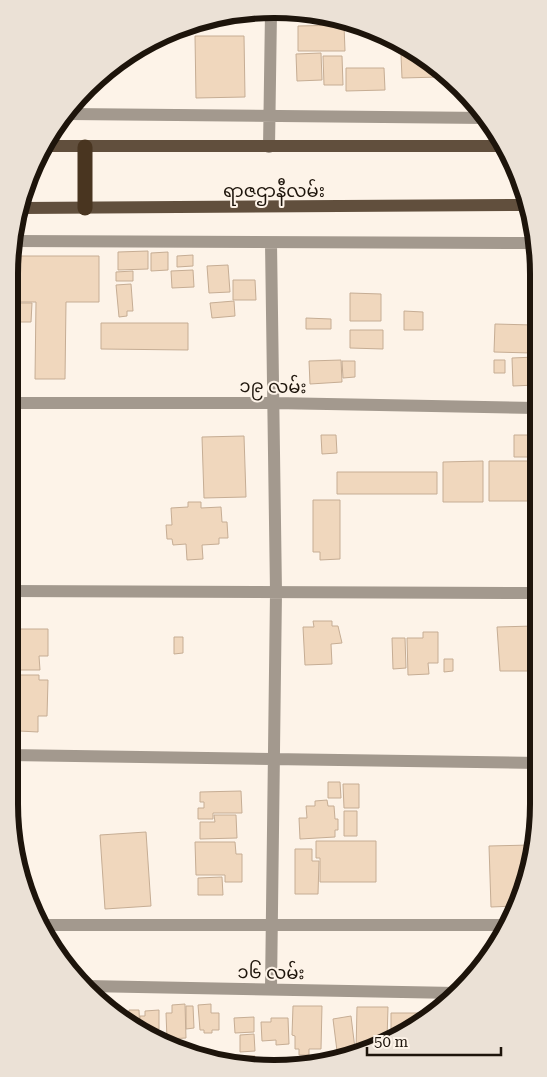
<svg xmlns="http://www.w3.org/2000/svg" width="547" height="1077" font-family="'Roboto Serif','Noto Sans Myanmar',serif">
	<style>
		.building { fill: #f0d7bd; stroke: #c6ad94 }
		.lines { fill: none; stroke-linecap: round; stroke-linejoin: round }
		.street { stroke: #a3998e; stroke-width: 12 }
		.primary { stroke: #614f3d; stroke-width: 12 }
		.highway { stroke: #493520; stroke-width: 15 }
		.labels { text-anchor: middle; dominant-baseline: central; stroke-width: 4; stroke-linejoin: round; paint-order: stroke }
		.street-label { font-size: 18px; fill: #1d140b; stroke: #fdf3e8 }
		.rim { fill: none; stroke: #1d140b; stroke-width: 6 }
	</style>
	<rect width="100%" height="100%" fill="#fdf3e8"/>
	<path class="building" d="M344 25 345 51H298V26Z
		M195 36H244L245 97 196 98Z
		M321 53 322 80 297 81 296 54Z
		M401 55H419L440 69V77L402 78Z
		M323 56H342L343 85H324Z
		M346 68H384L385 90 346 91Z
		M148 251V269L118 270V252Z
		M168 252V270L151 271V253Z
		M193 255V266L177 267V256Z
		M9 256H99V302H66L65 379H35L36 302H9Z
		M228 265 230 292 209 293 207 266Z
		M193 270 194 287 172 288 171 271Z
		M133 271V281H116V272Z
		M233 280H255L256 300H233Z
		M131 284 133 311H127V316L119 317 116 285Z
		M350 293 381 294V321H350Z
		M234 301 235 316 212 318 210 303Z
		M9 303H32L31 322H9Z
		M404 311 423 312V330H404Z
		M306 318 331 319V329H306Z
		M101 323H188V350L101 349Z
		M495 324 532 325 531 353 494 352Z
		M350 330H383V349L350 348Z
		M535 357 536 385 513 386 512 358Z
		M341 360 342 382 310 384 309 361Z
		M494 360H505V373H494Z
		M342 361H355V377L343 378Z
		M321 435H336L337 453 322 454Z
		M514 435H537V457H514Z
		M244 436 246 497 204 498 202 437Z
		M483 461V502H443V462Z
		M489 461H535V501H489Z
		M337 472H437V494H337Z
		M313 500H340V559L320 560V552H313Z
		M188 502H201V508L221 507 222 522H227L228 538H219V544L202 545 203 559 187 560 186 544 173 545 172 539H167L166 525H172L171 508 188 507Z
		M313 621H332V626H338L342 643 331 644 332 664 305 665 303 627H314Z
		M534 626 535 671H500L497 627Z
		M17 629H48V656H39L40 670H18Z
		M423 632H438V663H428L429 674 408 675 407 638H423Z
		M174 637H183V653L174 654Z
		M392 638H405L406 668 393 669Z
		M444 659H453V671L444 672Z
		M9 675H39V680H48L47 716H38V732L19 731V728H9Z
		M535 712H537V738Z
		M328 782H340L341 798H328Z
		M343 784H359V808H344Z
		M241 791 242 813H213V819H198V808H204V802H200V792Z
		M327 800 328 806H334L335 819H338V830H335V837L300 839 299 818H307L306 806H315V801Z
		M344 811H357V836H344Z
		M214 815H236L237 838 200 839V822H215Z
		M146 832 151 906 105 909 100 835Z
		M316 841H376V882H320V858H316Z
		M195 842H235L236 854H242V882H225V875H196Z
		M531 845 515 906 491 907 489 846Z
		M295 849H312V861H319L318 894H295Z
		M222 877 223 895H198V878Z
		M185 1004 186 1038 167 1039 166 1013H172V1005Z
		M211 1004V1013H219V1030H212V1033H204V1030H200L198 1005Z
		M186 1006H193L194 1028 186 1029Z
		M293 1006H322L321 1049H309V1055H299V1049H295V1036L292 1035Z
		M357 1007H388L387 1040 375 1048 356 1052Z
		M129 1010H139L140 1030 129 1025Z
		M159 1010V1029L140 1030V1016H145V1011Z
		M391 1013H420V1020L391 1038Z
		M351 1016 355 1049 337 1051 333 1019Z
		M254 1017V1032L235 1033 234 1018Z
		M271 1018H288L289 1044 276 1045V1040L262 1041 261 1022H271Z
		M143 1031H158V1038Z
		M254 1034 255 1051 240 1052V1035Z
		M237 1056H255V1064L237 1062Z
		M261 1063H288V1067L261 1065Z"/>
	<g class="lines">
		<path class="street" d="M69 114 487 118
			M269 147 271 12
			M14 241 536 243
			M9 403H275L536 408
			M9 591 537 593
			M9 755 538 763
			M42 925H508
			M86 986 456 993
			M271 989 276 592 271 243"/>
		<path class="primary" d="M44 146H503
			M22 208 527 205"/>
		<path class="highway" d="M85 147V208"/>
	</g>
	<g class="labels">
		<g class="street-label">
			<text x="274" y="190">ရာဇဌာနီလမ်း</text>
			<text transform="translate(273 386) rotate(1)">၁၉ လမ်း</text>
			<text transform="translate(271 972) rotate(1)">၁၆ လမ်း</text>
		</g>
	</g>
	<path d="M0 0H547V1077H0ZM274 18H274A256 256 0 0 1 530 274V804A256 256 0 0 1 274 1060H274A256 256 0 0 1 18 804V274A256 256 0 0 1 274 18Z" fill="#ebe1d6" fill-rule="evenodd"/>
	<path class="rim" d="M274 18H274A256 256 0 0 1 530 274V804A256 256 0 0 1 274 1060H274A256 256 0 0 1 18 804V274A256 256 0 0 1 274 18Z"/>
	<path d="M367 1047v8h134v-8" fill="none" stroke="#1d140b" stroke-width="2.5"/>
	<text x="374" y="1047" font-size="15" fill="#1d140b" stroke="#fdf3e8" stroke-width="4" paint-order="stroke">50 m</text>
</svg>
